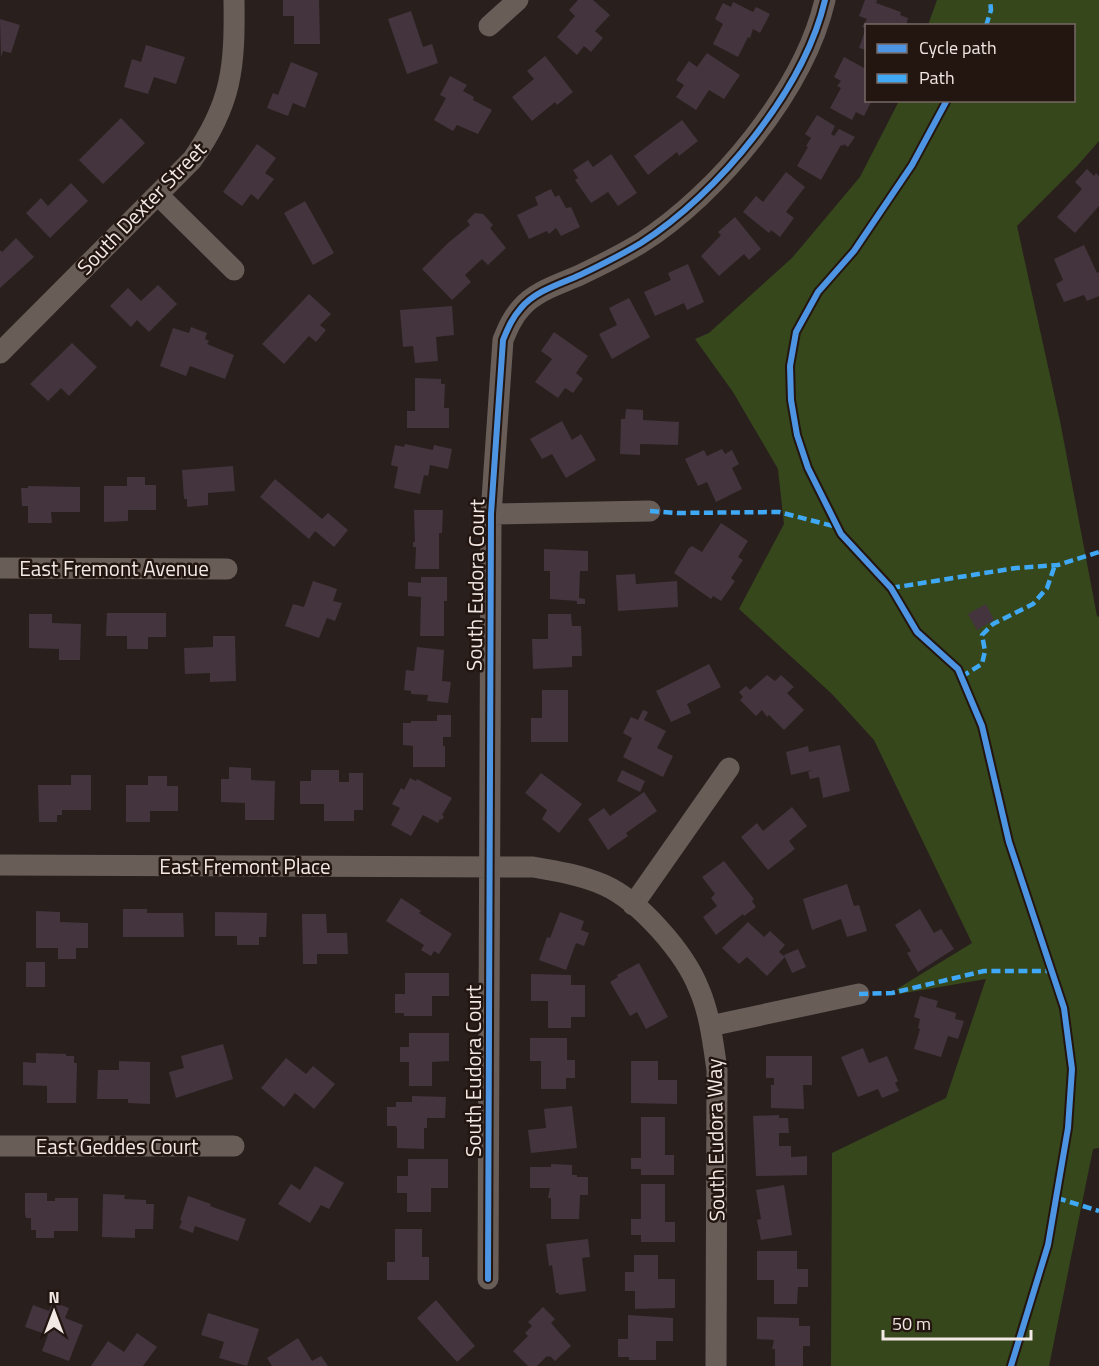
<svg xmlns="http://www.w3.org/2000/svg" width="1099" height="1366" font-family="'Titillium Web',sans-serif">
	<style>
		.green { fill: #37471c }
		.building { fill: #44343d }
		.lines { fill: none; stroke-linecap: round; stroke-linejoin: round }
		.minor { stroke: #695d58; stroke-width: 21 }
		.quiet { stroke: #3fa9f5; stroke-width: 4.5; stroke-dasharray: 9 4.5; stroke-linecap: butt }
		.cycleway-casing { stroke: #231510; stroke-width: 10 }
		.cycleway { stroke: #4d94e3; stroke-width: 6 }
		.labels { text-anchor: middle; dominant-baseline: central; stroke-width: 5; stroke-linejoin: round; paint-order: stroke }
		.street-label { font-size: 21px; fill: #f2e8e4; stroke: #231510 }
	</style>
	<rect width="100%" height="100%" fill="#29201e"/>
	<path class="green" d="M937 0H1099V141L1077 166 1017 226 1060 421 1097 616 1099 617V1148L1093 1149 1049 1366H831L832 1153 946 1098 986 979 899 994 897 989 972 943 874 740 832 694 739 609 784 524 778 469 733 392 695 339 709 333 792 258 860 177 899 101 1074 100V26L928 25Z"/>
	<path class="building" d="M283 0H319L320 44H294V16H283Z
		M578 0H593L610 15 595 31 603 38 591 52 584 46 577 55 557 37 575 16 569 10Z
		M865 0H877L876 3 901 12 900 15 908 18 906 26H866V50L859 48 866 28 862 27 867 19 859 16Z
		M733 2 753 12 756 7 770 14 760 33 753 29 750 38 748 37 738 57 713 44 723 24 715 19 723 3 731 7Z
		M411 11 423 47 432 44 438 63 407 74 388 19Z
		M0 19 20 25 11 53 3 51 1 57Z
		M146 45 185 57 176 84 154 77 148 94 124 87 132 59 141 62Z
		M707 53 740 75 724 99 709 90 696 110 676 97 684 85 676 80 689 61 697 67Z
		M545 56 573 92 557 105 555 102 532 121 512 97 534 79 527 71Z
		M844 57 866 69V100H872L864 116 856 112 852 120 830 108 841 88 837 86 841 81 834 77Z
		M291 62 318 73 305 108 293 103 288 116 267 108 273 93 278 95Z
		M450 76 467 85 463 91 474 97 473 100 492 110 478 134 457 125 453 131 434 120 446 98 440 95Z
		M817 115 835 126 831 134 834 136 839 129 855 137 848 147 844 144 843 146 841 145 821 180 797 166 808 147 806 146 811 138 805 134Z
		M121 118 145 143 103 184 79 160Z
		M682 120 698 141 679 156 677 152 648 175 634 156Z
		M257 144 276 158 265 173 274 179 258 200 251 194 242 206 223 192Z
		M611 154 637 193 618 206 608 192 591 203 575 180 578 178 573 170 588 160 593 167Z
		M1087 169 1094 176 1096 173 1099 176V206L1075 233 1057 217 1082 189 1075 182Z
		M786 172 805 187 786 212 794 218 780 237 771 230 769 233 743 212 756 196 763 202Z
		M71 183 88 201 50 238 26 213 41 198 48 206Z
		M551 189 555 197 559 195 566 208 571 207 580 227 561 236 556 228 549 234 547 231 529 239 517 215 538 205 535 197Z
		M305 201 334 253 313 265 284 213Z
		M475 213 483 214 493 225 490 228 506 248 488 265 482 259 465 275 471 282 452 300 422 269 448 243 470 225 467 221Z
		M735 217 761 249 749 260 744 254 719 276 701 256 721 235 718 232Z
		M16 238 34 257 0 288V250L2 252Z
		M1084 245 1097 273 1099 272V296L1087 301 1084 295 1064 302 1056 284 1063 280 1054 259Z
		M688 264 704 302 687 310 684 303 655 316 644 292 671 280 668 273Z
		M158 285 177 304 149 332 137 320 131 327 110 306 128 288 141 301Z
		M309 294 331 314 320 325 326 330 316 342 309 336 284 364 262 344Z
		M629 298 650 337 612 359 599 334 617 325 609 308Z
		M452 306 454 335 436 337 438 361 415 363 413 346 403 347 400 310Z
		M191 327 207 333 205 339 209 341 207 344 234 355 225 379 190 366 186 376 160 366 173 328 189 333Z
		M554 332 588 356 576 373 583 379 573 393 565 388 558 398 535 382 552 359 541 351Z
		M72 343 97 367 69 396 61 388 48 401 30 384Z
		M415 378 441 379V384H445L444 408H449V428H407V411H415Z
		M626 409 643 410V420L679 422 678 445 640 444V455L620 454 621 419H625Z
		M562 421 572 440 581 434 596 460 566 478 552 454 542 459 530 439Z
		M405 444 433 450 434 445 452 449 448 469 430 465 428 476 424 475 420 494 394 488 398 467 391 465 395 445 404 447Z
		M722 449 725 454 732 450 739 464 732 468 742 489 716 502 707 482 698 486 685 459 704 450 707 456Z
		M233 466 235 491 208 493V505L187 507V499H184L182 470Z
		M127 477H145V485H156V510H128V521L104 522V486H127Z
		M275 479 322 519 328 513 348 530 334 547 315 531 309 539 260 497Z
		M28 486 80 487V512H51L52 523H28V506H22L21 488H28Z
		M414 510H443L442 533H439V569H415L416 547H413V542H415Z
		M721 523 748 541 738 557 743 560 731 578 735 581 721 601 713 596 711 599 674 573 689 548 692 546 702 552Z
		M544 549 588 551V571H580L579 598 585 599V604H577V601L550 599V571H544Z
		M635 574 636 584 677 581 678 607 618 611 616 575Z
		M421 577H447V601H444V636H420L421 597 408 596V582L421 583Z
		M313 581 337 589 333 601 342 603 335 621 327 618 319 638 285 626 293 604 304 607Z
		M986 604 994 620 977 630 968 614Z
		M107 613H166V637H148V649H127V636H106Z
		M29 614H52V623L81 624 80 660H59V649L29 648Z
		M548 614H571L572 626H581L582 656H572V667L533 669 532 639H548Z
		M213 636H235L236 681 210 682V673L185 674 184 648 213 647Z
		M417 647 444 650 442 681 451 682 448 703 427 701 428 695 411 694V691L404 690 406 670 414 671Z
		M709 664 721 687 687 704 691 713 671 722 656 691Z
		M767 675 775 681 781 675 794 687 787 693 804 710 784 730 769 715 767 717 762 710 756 716 740 700 743 697 739 692 746 686 750 690Z
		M542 690H568V742H531V718H542Z
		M643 710 648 712 644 720 666 731 657 748 673 756 663 777 623 757 632 738 623 733 631 717 638 720Z
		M437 715H451V737H443V746H445V767H413V746L403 745V723H411V721H437Z
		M840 745 850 791 823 798 819 777 810 779 808 772 812 770 791 775 786 752 808 746 809 752Z
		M229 767 251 768V780L275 781 274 820H245V803L221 802V779H229Z
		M311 770H339V782H349V773H363V810H354V821H324V804H300V781H311Z
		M622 770 645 781 640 792 617 781Z
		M541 773 582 804 559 833 542 819 547 810 525 793Z
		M71 775H91V810H62V815H57V822H39L38 785H71Z
		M148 776H167V786H178V811H150V822H126V785H148Z
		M410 778 416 781 417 779 452 798 442 815 444 816 442 820 440 819 438 823 423 815 411 836 391 825 400 808 392 804 401 788 404 790Z
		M644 792 657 811 626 833 628 836 608 850 588 819 604 808 610 816Z
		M792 807 807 826 789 841 795 849 768 870 741 837 757 823 763 831Z
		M724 861 754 899 752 901 756 907 744 916 743 914 716 935 703 917 717 906 711 898 715 894 702 877Z
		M847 884 854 906 859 905 867 931 847 937 841 919 812 930 803 899Z
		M401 898 421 911 419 913 452 934 439 954 434 951 431 956 421 950 424 945 386 921Z
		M123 909H147V913H183L184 937H123Z
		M920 909 934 933 941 929 954 949 918 972 907 953 911 951 895 925Z
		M36 911 60 912V922L88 923V948H76V959H58V948H36Z
		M215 912 267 913 266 937H259V945H237V936H215Z
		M560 912 584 921 581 930 589 933 584 946 576 943 566 970 539 960 547 937 550 938Z
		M302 914H326L327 933H347L348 954H317V964H303Z
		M748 922 764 937 770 931 785 945 779 952 785 957 767 976 747 957 739 964 722 948Z
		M798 949 806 967 792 973 784 955Z
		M26 962H45V987H26Z
		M639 963 668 1017 646 1029 637 1012 630 1016 610 982 618 977 617 975Z
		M405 973H449V996H432V1016H404V1013H395V994H405Z
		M531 974 571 975V985H585V1017H571V1028H548V1001H531Z
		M920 996 938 1001 936 1007 956 1013 955 1019 964 1021 958 1039 948 1036 941 1057 914 1049 920 1029 918 1028 920 1019 914 1017Z
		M409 1033H449V1061L432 1062V1086H409V1062H400V1047H409Z
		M530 1038H567V1060H575V1078H566V1089H541V1061H530Z
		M223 1044 233 1079 176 1098 169 1072 184 1068 181 1056Z
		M863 1048 869 1063 887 1056 898 1081 895 1083 899 1091 882 1098 878 1089 858 1097 841 1057Z
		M36 1053 66 1054V1056H74V1063H77L76 1103H47V1086L23 1085V1062L36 1063Z
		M766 1056H812V1085H803L804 1109 771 1108V1085H774V1078H766Z
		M286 1058 306 1074 313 1066 335 1084 314 1109 295 1093 284 1107 261 1088Z
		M119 1061 150 1062V1104L128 1103V1099H97L98 1070H119Z
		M631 1061H658V1080H677V1104L631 1103Z
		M412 1096 446 1097 445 1118H427V1128H424V1149L397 1148V1128L396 1126H387V1107H396V1102H412Z
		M572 1106 577 1148 531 1153 528 1130 546 1128 544 1109Z
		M779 1115V1118H788L789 1133H779V1146H791V1157L807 1156V1175L756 1176 753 1116Z
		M641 1117H665V1155H674V1175H641V1169H631V1158H641Z
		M408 1159H448V1188H431V1212H407V1193H397V1176H408Z
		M551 1164 572 1165V1175H577V1177H588V1195H580L579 1219H551V1198H548L550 1188H530V1167H551Z
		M315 1166 344 1183 329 1209 321 1205 310 1223 278 1204 291 1184 300 1190Z
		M641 1184H665V1222H675V1242H641V1235H631V1219H641Z
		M784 1185 792 1235 761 1240 757 1220 761 1219 756 1190Z
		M25 1193H47V1201H55V1198H78V1231H54V1238H36V1230H31V1218H26L25 1214Z
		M103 1194 125 1195 124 1199 146 1200V1204H154L153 1229H135V1238L102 1237Z
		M188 1196 211 1204 210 1206 246 1219 238 1241 195 1226 193 1233 179 1228 182 1221 180 1220Z
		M395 1229H422V1257H429V1280H387V1262H395Z
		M588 1239 590 1257 582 1258 586 1291 559 1295V1293H556L552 1265 549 1266 546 1244Z
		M757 1251H797V1269H808V1287H798L797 1304H774V1280H757Z
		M634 1255H658V1279H675V1308L635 1309V1291H625V1272H634Z
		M436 1300 475 1346 457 1362 417 1318Z
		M53 1302 69 1308 65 1318 83 1325 69 1361 42 1351 48 1335 25 1327 33 1305 49 1311Z
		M543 1307 555 1319 551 1323 571 1346 555 1361 550 1356 549 1357 547 1356 537 1366H528L513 1351 528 1336 525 1333 532 1326 528 1322Z
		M208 1313 259 1329 247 1366 219 1358 224 1342 201 1335Z
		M628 1315 673 1318V1341H656V1360H629V1357H618V1339H628Z
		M757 1317 799 1318V1326H810V1346H803V1366H775V1349H772L774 1340 757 1339Z
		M137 1333 157 1347 143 1366H91L108 1341 124 1352Z
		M298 1338 312 1361 321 1356 328 1366H272L267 1358Z"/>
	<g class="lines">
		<path class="minor" d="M489 26 518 0
			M158 195 234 270
			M0 353 192 160C232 104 235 67 234 0
			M491 514 650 511
			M0 568 227 569
			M0 865 533 867C557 871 581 875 604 885 640 901 685 953 699 989 710 1014 713 1043 717 1070L716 1366
			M633 905 729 768
			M710 1026 859 994
			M0 1146H234
			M488 1279 491 514 503 340C508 328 512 318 521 308 535 291 560 284 580 275 601 265 621 255 641 243 718 194 804 90 825 0"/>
		<path class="quiet" d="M986 26 991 10 990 0
			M650 511 677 513 779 512 837 527
			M891 588 1016 568 1058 565 1099 552
			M961 677 982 664 985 651 982 635 993 624 1033 604 1047 588 1055 565
			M859 994 892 993 984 971H1053
			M1057 1198 1099 1211"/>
		<g class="cycleway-casing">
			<path id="cycleway" d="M947 100 912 165 854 251 818 292 796 332 790 366 791 400 797 435 808 468 841 534 891 588 917 632 958 669 982 726 1009 842 1064 1008 1072 1069 1068 1128 1048 1245 1011 1366
				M488 1279 491 514 503 340C508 328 512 318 521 308 535 291 560 284 580 275 601 265 621 255 641 243 718 194 804 90 825 0"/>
		</g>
		<use href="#cycleway" class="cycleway"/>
	</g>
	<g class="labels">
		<g class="street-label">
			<text transform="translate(141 208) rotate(-46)">South Dexter Street</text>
			<text x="114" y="568">East Fremont Avenue</text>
			<text transform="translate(475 585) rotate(-89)">South Eudora Court</text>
			<text x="245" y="866">East Fremont Place</text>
			<text transform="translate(473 1071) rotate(-90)">South Eudora Court</text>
			<text transform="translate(715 1140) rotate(-91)">South Eudora Way</text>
			<text x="117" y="1146">East Geddes Court</text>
		</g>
	</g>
	<rect x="865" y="24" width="210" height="78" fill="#231510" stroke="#766965" stroke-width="1.5"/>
	<rect x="877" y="44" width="30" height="9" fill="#4d94e3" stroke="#766965" stroke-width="1.5"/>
	<text x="919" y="54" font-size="18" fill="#f2e8e4">Cycle path</text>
	<rect x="877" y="74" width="30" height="9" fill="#3fa9f5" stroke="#766965" stroke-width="1.5"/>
	<text x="919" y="84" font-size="18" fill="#f2e8e4">Path</text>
	<g transform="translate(54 1312)" stroke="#231510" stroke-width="4.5" paint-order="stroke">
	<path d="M0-4.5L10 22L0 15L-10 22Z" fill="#f2e8e4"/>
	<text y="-9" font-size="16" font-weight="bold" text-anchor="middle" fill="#f2e8e4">N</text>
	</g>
	<path d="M883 1330v9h148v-9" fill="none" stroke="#f2e8e4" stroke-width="3"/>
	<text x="892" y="1330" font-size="18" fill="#f2e8e4" stroke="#231510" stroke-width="4.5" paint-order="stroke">50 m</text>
</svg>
